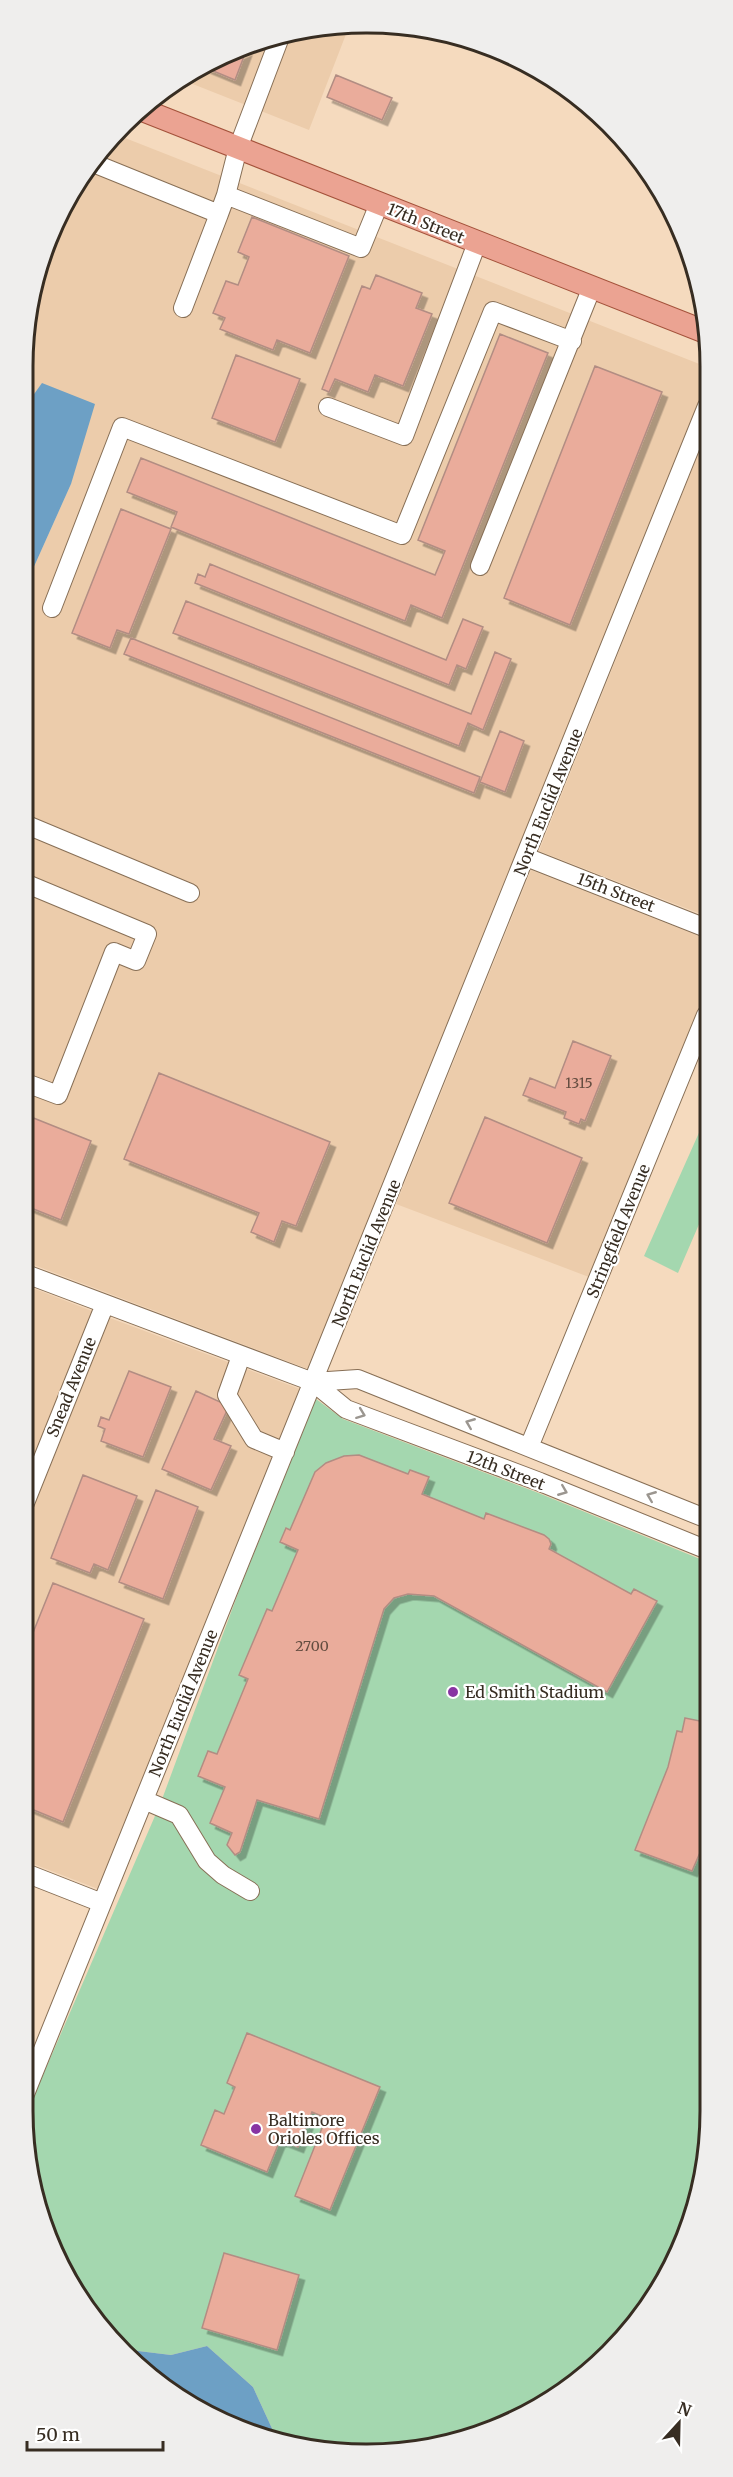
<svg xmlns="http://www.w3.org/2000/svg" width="733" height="2477" font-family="Merriweather,serif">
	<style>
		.built { fill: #ecccab }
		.green { fill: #a4d7af }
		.water { fill: #6da0c5 }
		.building { fill: #eaac9b; stroke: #b28d83; stroke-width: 1.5; filter: url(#shadow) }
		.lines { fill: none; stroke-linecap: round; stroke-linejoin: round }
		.minor-casing { stroke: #876f56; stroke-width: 20 }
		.major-casing { stroke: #a4523b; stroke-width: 24 }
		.minor { stroke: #fff; stroke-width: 18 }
		.major { stroke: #eba392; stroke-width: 22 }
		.oneway { stroke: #9b9690 }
		.poi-dot { fill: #8834a3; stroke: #fff; stroke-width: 2 }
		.labels { text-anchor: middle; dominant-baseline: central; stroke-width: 4.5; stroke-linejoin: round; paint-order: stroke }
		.number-label { font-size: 14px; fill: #644d40 }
		.street-label { font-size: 16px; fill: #372d22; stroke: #fff }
		.poi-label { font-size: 16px; fill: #372d22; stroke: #fff; text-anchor: start }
		.rim { fill: none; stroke: #372d22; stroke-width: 3 }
	</style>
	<defs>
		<filter id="shadow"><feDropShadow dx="5.5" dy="5.5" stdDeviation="0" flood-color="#0004"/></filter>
	</defs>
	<rect width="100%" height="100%" fill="#f5dabe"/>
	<path class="built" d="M299 29H348L309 130 180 79Z
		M120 136 707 367V381L308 1369 26 1262 28 580 71 484 42 384 29 401V300L80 176Z
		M707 432 706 916 539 851Z
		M531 870 706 939V990L589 1277 396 1204Z
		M25 1285 92 1311 25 1478Z
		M110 1318 300 1389 98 1889 23 1860 25 1529Z"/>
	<path class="green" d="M706 1117V1208L678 1273 644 1256Z
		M316 1399 343 1419 536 1492 705 1561 704 2177 653 2301 576 2384 456 2443 344 2454 275 2435 253 2387 207 2346 171 2355 122 2349 108 2338 49 2242 24 2119 161 1802 240 1588Z"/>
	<path class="water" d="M42 383 95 404 71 484 28 580 29 401Z
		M207 2346 253 2387 275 2435 214 2419 122 2349 171 2355Z"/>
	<path class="building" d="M246 51 235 80 206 68Z
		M336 75 392 98 382 120 327 97Z
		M252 217 349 256 310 353 277 340 273 350 220 329 225 318 213 313 226 281 238 285 249 257 238 252Z
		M376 275 422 293 416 308 432 314 403 386 375 375 368 392 335 379 329 392 322 389 362 286 370 289Z
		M500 334 548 353 442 618 411 605 405 621 171 527 177 512 127 492 141 458 435 575 445 551 418 540Z
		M236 355 300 379 275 442 212 418Z
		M595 366 662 392 570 625 504 598Z
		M707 497V516L701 513Z
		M121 509 171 529 129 634 117 630 110 648 72 633Z
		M210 564 446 660 463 619 483 627 466 669 457 665 449 685 195 583 198 574 205 577Z
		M186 601 471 714 495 652 511 659 483 730 468 723 459 746 173 633Z
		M131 638 480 777 474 793 124 654Z
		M500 731 524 741 505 792 480 782Z
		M573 1041 611 1056 585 1121 581 1119 579 1124 564 1118 566 1112 523 1095 530 1078 555 1088Z
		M159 1073 330 1142 296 1226 282 1221 274 1242 251 1232 259 1213 124 1159Z
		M26 1115 91 1141 61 1220 26 1206Z
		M485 1117 582 1158 547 1243 449 1203Z
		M129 1371 171 1387 143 1457 101 1441 105 1429 98 1426 101 1417 109 1420Z
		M196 1391 229 1406 214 1439 231 1446 211 1490 162 1469Z
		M359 1455 408 1474 410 1470 429 1477 422 1494 484 1519 486 1513 544 1535 549 1539 551 1544 549 1549 631 1594 634 1589 657 1601 607 1692 434 1596 408 1594 394 1598 384 1609 319 1819 257 1800 240 1852 235 1855 227 1845 232 1833 210 1823 225 1787 198 1776 208 1751 217 1754 248 1679 239 1675 267 1609 272 1611 298 1550 280 1542 286 1528 290 1530 315 1472 326 1463 344 1456Z
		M83 1475 137 1496 108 1570 94 1564 90 1573 51 1558Z
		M156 1490 198 1507 163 1599 119 1582Z
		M53 1583 144 1619 63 1822 24 1806V1655Z
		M685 1718 705 1722V1841L692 1871 635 1850 668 1767 677 1731 682 1732Z
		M247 2033 380 2087 330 2210 295 2196 326 2118 312 2112 298 2147 280 2140 267 2172 201 2145 215 2110 224 2114 235 2087 227 2083Z
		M224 2253 299 2275 277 2350 202 2328Z"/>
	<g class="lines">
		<g class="minor-casing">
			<path id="minor" d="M280 37 238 148 226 195 361 248 379 204
				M93 163 219 214 226 195
				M183 308 219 214
				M328 407 404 436 477 243
				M480 566 592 287
				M52 608 122 427 402 535 493 311 572 341
				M27 825 190 893
				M526 857 706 928
				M26 1083 58 1095 114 952 136 961 147 934 27 884
				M26 1274 313 1382 346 1409 540 1482 705 1549
				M241 1356 227 1395 254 1439 285 1452
				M313 1382 358 1379 705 1518
				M529 1447 706 1015
				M25 1503 105 1304
				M144 1800 179 1815 207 1861 223 1875 250 1891
				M23 1872 102 1903
				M23 2099 707 406"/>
		</g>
		<g class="major-casing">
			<path id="major" d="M145 111 708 333"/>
		</g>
		<use href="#minor" class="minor"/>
		<use href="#major" class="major"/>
	</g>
	<defs><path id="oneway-chevron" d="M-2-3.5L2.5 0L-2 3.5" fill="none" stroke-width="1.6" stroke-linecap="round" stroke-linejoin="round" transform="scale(1.5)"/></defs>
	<g class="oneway">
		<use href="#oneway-chevron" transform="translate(361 1414) rotate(21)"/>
		<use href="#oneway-chevron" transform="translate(470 1423) rotate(-158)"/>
		<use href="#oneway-chevron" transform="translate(563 1491) rotate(22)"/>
		<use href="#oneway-chevron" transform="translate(651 1496) rotate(-158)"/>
	</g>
	<g class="poi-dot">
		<circle cx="453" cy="1692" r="6"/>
		<circle cx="256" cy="2129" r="6"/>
	</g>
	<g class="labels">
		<g class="number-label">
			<text x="579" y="1083">1315</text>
			<text x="312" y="1646">2700</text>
		</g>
		<g class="street-label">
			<text transform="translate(426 223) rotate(22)">17th Street</text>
			<text transform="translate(548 802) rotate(-68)">North Euclid Avenue</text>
			<text transform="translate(616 892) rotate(21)">15th Street</text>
			<text transform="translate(618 1231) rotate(-68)">Stringfield Avenue</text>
			<text transform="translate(366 1253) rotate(-68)">North Euclid Avenue</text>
			<text transform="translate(71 1387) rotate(-68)">Snead Avenue</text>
			<text transform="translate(506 1470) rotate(21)">12th Street</text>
			<text transform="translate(183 1703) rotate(-68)">North Euclid Avenue</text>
		</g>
		<g class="poi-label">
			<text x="465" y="1692">Ed Smith Stadium</text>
			<text x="268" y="2120">Baltimore<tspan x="268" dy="18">Orioles Offices</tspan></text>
		</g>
	</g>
	<path d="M0 0H733V2477H0ZM366 33H367A333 333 0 0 1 700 366V2111A333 333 0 0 1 367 2444H366A333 333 0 0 1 33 2111V366A333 333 0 0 1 366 33Z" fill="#efeeed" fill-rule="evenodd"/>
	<path class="rim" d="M366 33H367A333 333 0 0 1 700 366V2111A333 333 0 0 1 367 2444H366A333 333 0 0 1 33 2111V366A333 333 0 0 1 366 33Z"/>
	<g transform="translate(679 2423) rotate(22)" stroke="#ffffff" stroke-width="4.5" paint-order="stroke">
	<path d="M0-4.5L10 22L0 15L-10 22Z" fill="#372d22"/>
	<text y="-9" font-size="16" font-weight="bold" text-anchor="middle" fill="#372d22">N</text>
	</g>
	<path d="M27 2441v9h136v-9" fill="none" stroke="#372d22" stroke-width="3"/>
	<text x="36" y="2441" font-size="18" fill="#372d22" stroke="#ffffff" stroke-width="4.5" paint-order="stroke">50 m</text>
</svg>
